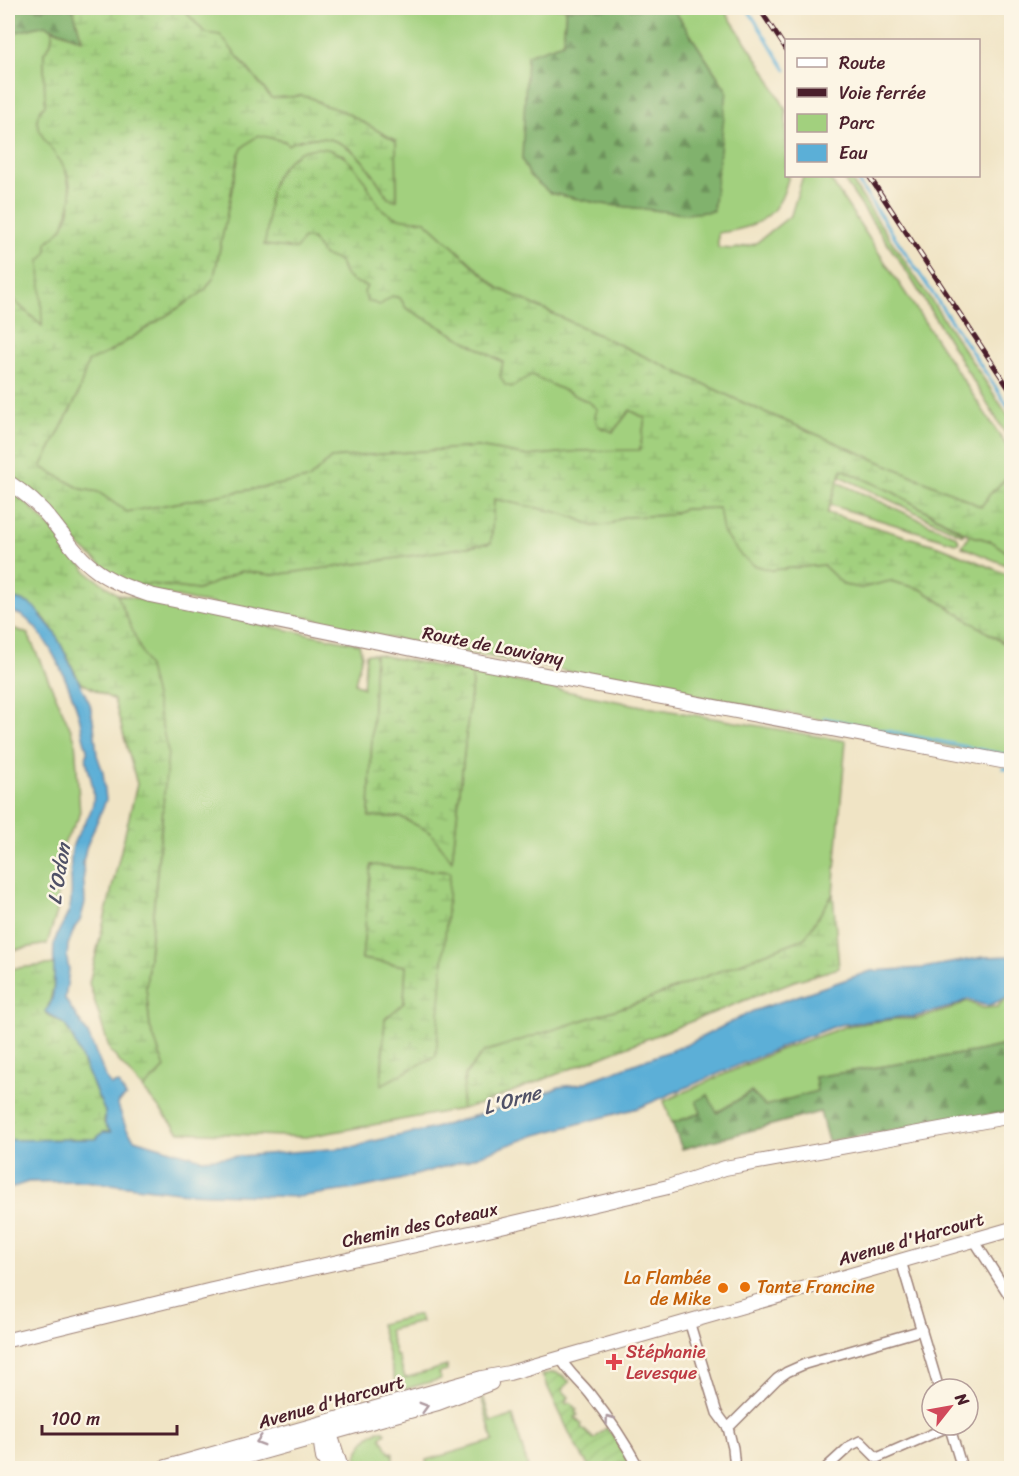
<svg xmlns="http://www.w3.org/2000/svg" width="1019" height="1476" font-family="Sriracha,sans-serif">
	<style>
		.green { fill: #a2d07e; stroke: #767854; stroke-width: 1.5; fill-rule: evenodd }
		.forest { fill: url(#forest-firs); stroke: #66684c; stroke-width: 1.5 }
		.wetland { fill: url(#wetland-marsh); stroke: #767854; stroke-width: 1.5 }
		.garden { fill: url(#garden-furrows); stroke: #767854; stroke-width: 1.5 }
		.water { fill: #5bafd7; stroke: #526781; stroke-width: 1.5 }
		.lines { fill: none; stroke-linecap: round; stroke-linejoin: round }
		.stream { stroke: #5bafd7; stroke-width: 3 }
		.street-casing { stroke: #9d8278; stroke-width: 12 }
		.secondary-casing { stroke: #9d8278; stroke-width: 16 }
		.street { stroke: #fff; stroke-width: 9 }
		.secondary { stroke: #fff; stroke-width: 14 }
		.rail-casing { stroke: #4a1f2b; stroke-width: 5 }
		.rail { stroke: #fcf5e5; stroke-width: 3; stroke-dasharray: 9; stroke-linecap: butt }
		.oneway { stroke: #ae9aa0 }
		.food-dot { fill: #e8710a; stroke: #fcf5e5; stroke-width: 2 }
		.health-dot { fill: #e0444e; stroke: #fcf5e5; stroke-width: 2 }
		.labels { text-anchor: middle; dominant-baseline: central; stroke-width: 5; stroke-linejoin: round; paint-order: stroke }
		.street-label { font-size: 18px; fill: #4a1f2b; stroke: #fcf5e5 }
		.food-label { font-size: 18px; fill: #c56008; stroke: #fcf5e5; text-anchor: end }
		.health-label { font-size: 18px; fill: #be3a42; stroke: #fcf5e5; text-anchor: start }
		.water-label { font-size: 20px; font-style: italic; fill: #505167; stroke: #fcf5e5 }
	</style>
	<defs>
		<pattern id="forest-firs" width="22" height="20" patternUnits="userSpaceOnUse" patternTransform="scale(1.5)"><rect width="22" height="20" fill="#81b26d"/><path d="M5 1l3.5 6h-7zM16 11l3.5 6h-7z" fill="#6c905a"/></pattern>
		<pattern id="wetland-marsh" width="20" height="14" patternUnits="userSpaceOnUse" patternTransform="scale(1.5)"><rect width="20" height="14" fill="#a2d07e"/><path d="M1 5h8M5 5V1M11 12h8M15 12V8" fill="none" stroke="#8db26d"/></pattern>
		<pattern id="garden-furrows" width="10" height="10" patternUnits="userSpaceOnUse" patternTransform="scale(1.5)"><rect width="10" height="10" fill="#a2d07e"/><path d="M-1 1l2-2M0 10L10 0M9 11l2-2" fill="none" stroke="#8db26d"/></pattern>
	</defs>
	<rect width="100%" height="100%" fill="#fcf5e5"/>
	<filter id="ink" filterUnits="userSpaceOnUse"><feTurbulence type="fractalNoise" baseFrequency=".0167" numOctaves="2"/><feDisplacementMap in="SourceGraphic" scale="12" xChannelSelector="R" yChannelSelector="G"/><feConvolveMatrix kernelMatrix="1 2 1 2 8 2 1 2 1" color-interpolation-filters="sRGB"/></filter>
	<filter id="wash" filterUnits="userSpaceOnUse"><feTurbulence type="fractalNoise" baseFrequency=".008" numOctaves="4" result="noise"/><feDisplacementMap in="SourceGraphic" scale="24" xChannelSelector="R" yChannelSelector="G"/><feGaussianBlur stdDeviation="1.35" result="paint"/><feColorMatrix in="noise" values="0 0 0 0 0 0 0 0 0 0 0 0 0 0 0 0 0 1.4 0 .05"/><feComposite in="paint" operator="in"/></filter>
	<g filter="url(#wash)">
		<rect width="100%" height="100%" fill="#f0e4c5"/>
		<path class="green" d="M182 8H566L563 43 522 159 530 176 550 193 602 204 687 214 727 91 673 8H723L763 68 786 110V176H789C786 184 784 195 779 202 766 225 741 230 718 233V248L734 249 755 244 791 215 803 176H828L1012 454 1011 474 990 494 981 507 959 496 746 404 498 288 425 221H404L384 212 343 154 274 182 269 209V230L313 240 323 255 340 261C346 285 350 276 366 286 372 289 377 300 380 305L392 296 401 298 406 308 503 362 512 387 531 375 589 402 597 409C595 418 596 424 604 430L621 422 630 410 645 418 640 451H582L528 456 478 447 331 458 309 479 127 512 98 492 81 489 41 467 77 397 88 361 111 351 197 296 205 290 214 277 239 154 243 147 258 134C268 137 280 142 290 142 301 142 312 136 322 138 356 142 372 172 388 198L397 200 396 141 343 111 323 105 312 98 301 96 272 99 241 60 205 33Z
			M45 25 53 29 51 43 44 53 45 105 41 133 65 168 72 198 64 225 59 234 51 239 44 258 43 327 8 295V34Z
			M841 176H848L1011 420V437L1005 433 907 272Z
			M842 469 893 492 964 533 963 535 839 476Z
			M837 482 954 535 958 538 959 543H955L830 505Z
			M494 499 557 512 576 518 593 526 609 525 623 517 670 515 683 509 720 508 754 565 771 570 823 565 844 585 861 588 890 581 921 589 1002 642 1011 646V759L777 711 369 634 310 618 194 601 133 587 150 584 198 590 241 571 273 575 378 561 491 543Z
			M969 535 991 541 1011 555V567L962 547Z
			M117 594 191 611 359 644 362 655 355 683 363 688 366 654H375L369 816 401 817 430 832 452 860 473 673 642 706 846 741 833 894 805 938 643 1001 484 1052 465 1075 461 1109 306 1137 179 1132 143 1089 165 1068 150 1027 146 988 163 811ZM372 865 450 872 381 1084 385 1019 404 1003 406 966 362 959Z
			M8 626 28 634 75 739 80 815 59 852 57 912 47 944 8 951Z
			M1011 998V1044L973 1052 815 1077 818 1091 765 1106 751 1092 716 1113 708 1095 701 1113 672 1123 664 1101 779 1050 847 1026 895 1019H916L951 1009 967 1001 983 1008 997 1007 1004 1000Z
			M419 1315 421 1322 389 1330 396 1356H398L405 1378 447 1366V1371L439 1373 441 1379 398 1391 380 1324Z
			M481 1396H483L491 1422 513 1416 528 1468H427L426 1460 493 1441Z
			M379 1430 384 1431 386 1433 381 1437 390 1453 393 1452V1465L381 1468H356C356 1452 363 1438 379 1430Z"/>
		<path class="forest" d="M8 8H73L82 40 45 25 8 34Z
			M566 8H673L727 91 713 211 687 214 602 204 550 193 530 176 522 159 527 55 563 43Z
			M1011 1044V1111L828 1141 820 1112 682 1149 672 1123 701 1113 696 1101 708 1095 717 1113 751 1092 765 1106 817 1091 815 1077 973 1052Z"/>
		<path class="wetland" d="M73 8H182L205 33 220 35 271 98 301 96 312 98 323 105 343 111 396 141 397 200 388 198C370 169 351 134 311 138 303 139 295 140 288 145L285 141 258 135 243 147 239 154 214 277 205 290 197 296 111 351 88 362 77 397 41 467 81 489 98 492 127 512 309 479 331 458 478 447 528 456 581 451 640 450 645 418 630 410 613 432 598 426 595 416 597 409 589 402 531 375 512 387 505 385 500 376 503 362 406 308 400 298 392 296 380 305 367 301 364 292 367 286C351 282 344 278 340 261L323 255 313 240 304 238 296 249 264 245C271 225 265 201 274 181 279 169 293 153 306 150 338 142 355 164 370 190 374 197 378 207 386 212 399 221 410 219 425 221L498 288 746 404 959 496 981 507 990 494 1011 474V555L991 541 969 535 893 492 842 469 827 513 942 547 1011 576V646L1002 642 921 589 890 581 861 588 844 585 823 565 771 570 754 565 742 557 723 532 719 508 683 509 670 515 623 517 609 525 593 526 576 518 557 512 494 499 491 543 378 561 273 575 241 571 198 590 150 584 133 587C86 558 52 518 14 479L8 475V295L42 326 40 260C47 256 47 250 47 243 52 237 59 234 63 227 72 209 74 187 65 169 56 150 22 125 45 105L44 53 51 43 53 29 82 40Z
			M8 487 18 494 55 532 87 572 117 594 148 667 168 752 146 988 150 1027 165 1068 143 1089 110 1051 89 983 137 784 114 700 80 682 55 633 45 619 28 603 8 597Z
			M375 654 473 673 452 861 430 832 401 817H369Z
			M371 865 450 872 436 1056 381 1085 385 1019 404 1003 406 966 362 959Z
			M833 894 839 968 794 981 481 1104 461 1109 465 1075 484 1052 643 1001 805 938Z
			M54 964V984L47 1014 65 1025 70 1032 105 1112 104 1123 111 1132H105L96 1139 8 1140V969Z"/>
		<path class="garden" d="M554 1372 562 1375 570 1382 562 1390 569 1397 565 1402 567 1404 570 1402 577 1410 575 1412 578 1415 575 1417 582 1424 581 1427 594 1439 606 1428 619 1442 634 1468H626L620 1462 613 1468H590L575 1445 542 1375Z"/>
		<path class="water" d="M8 597 28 603 34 607 55 633 90 704 94 725 97 755 103 772 106 800 86 848 83 863 85 903 80 921 75 927 68 945 67 959 69 970 65 999 88 1034 107 1080 111 1085 118 1083 126 1096 119 1102 118 1105 126 1128 134 1139 202 1159 356 1147 369 1142 431 1129 534 1098 559 1087 580 1084 686 1045 753 1011 871 971 923 968 984 957 1011 956V996C988 1003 994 1011 968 999L951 1007 914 1017H901L839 1025 795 1041 638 1108 536 1135 467 1160 399 1180 356 1189 297 1197 187 1193 84 1181 28 1182 8 1189V1140L96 1139 103 1132H111L105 1125V1112L70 1032 65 1025 45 1011C59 999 52 962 54 945 56 930 67 921 70 907 74 888 68 868 72 849 75 832 90 821 93 803 95 788 90 778 87 763 85 757 89 751 86 746 82 736 82 726 79 716 70 686 49 636 24 617 20 614 13 613 8 610Z"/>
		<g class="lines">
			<path class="stream" d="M747 8 786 70
				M854 176 1012 412
				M824 718 1012 756
				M1003 768 1012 770"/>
		</g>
	</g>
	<g filter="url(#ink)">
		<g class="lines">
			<g class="street-casing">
				<path id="street" d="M974 1240 1012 1300
					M901 1261 939 1389
					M689 1321 717 1413 728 1428
					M560 1357C567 1372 580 1381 590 1394 609 1418 625 1442 639 1468
					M949 1425 962 1468
					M735 1468 733 1448 728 1428 777 1379 787 1372 805 1364 922 1330
					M826 1468 850 1446 860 1441 877 1458 950 1426"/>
			</g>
			<g class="secondary-casing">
				<path id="secondary" d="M8 482C25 493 43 509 55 525 67 540 77 556 92 567 109 581 129 588 150 595L461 659 1012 763
					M8 1340 212 1290 488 1229 668 1187 725 1168 1012 1116
					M328 1427 341 1468
					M319 1430 323 1458 330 1468
					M163 1468 482 1378 509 1373 1012 1229
					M206 1468 438 1403 491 1383"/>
			</g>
			<use href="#street" class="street"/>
			<use href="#secondary" class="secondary"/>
			<g class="rail-casing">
				<path id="rail" d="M759 8 786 49
					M869 176 1012 393"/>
			</g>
			<use href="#rail" class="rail"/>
		</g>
		<defs><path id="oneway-chevron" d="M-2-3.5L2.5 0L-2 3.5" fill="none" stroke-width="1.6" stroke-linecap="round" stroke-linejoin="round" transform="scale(1.5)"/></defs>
		<g class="oneway">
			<use href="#oneway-chevron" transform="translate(424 1407) rotate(-16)"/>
			<use href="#oneway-chevron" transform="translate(609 1419) rotate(-127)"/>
			<use href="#oneway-chevron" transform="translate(260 1441) rotate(164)"/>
		</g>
	</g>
	<g class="food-dot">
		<circle cx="745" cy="1287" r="6"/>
		<circle cx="723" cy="1288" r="6"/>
	</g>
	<path class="health-dot" d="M611 1353h6v6h6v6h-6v6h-6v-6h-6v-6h6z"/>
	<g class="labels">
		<g class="street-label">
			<text transform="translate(493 646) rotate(11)">Route de Louvigny</text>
			<text transform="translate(420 1225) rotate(-12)">Chemin des Coteaux</text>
			<text transform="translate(911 1239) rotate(-16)">Avenue d'Harcourt</text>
			<text transform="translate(331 1402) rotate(-16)">Avenue d'Harcourt</text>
		</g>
		<g class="food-label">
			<text x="711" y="1278">La Flambée<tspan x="711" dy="21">de Mike</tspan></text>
			<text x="757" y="1287" text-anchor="start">Tante Francine</text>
		</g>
		<g class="health-label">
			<text x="626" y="1352">Stéphanie<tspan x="626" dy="21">Levesque</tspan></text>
		</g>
		<g class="water-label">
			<text transform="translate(59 874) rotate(-81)">L'Odon</text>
			<text transform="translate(512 1100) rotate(-16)">L'Orne</text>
		</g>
	</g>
	<rect width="1019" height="1476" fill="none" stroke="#fcf5e5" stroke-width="30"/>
	<rect x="785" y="39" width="195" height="138" fill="#fcf5e5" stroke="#b59f9b" stroke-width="1.5"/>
	<rect x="797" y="58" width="30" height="9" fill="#ffffff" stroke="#b59f9b" stroke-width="1.5"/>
	<text x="839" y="69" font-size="18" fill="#4a1f2b">Route</text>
	<rect x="797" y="88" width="30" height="9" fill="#4a1f2b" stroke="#b59f9b" stroke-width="1.5"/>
	<text x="839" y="99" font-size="18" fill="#4a1f2b">Voie ferrée</text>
	<rect x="797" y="114" width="30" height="18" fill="#a2d07e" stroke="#b59f9b" stroke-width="1.5"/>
	<text x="839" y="129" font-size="18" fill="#4a1f2b">Parc</text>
	<rect x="797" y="144" width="30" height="18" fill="#5bafd7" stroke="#b59f9b" stroke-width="1.5"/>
	<text x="839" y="159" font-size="18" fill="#4a1f2b">Eau</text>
	<g transform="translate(950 1407) rotate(59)"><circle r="28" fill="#fcf5e5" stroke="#b59f9b" stroke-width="1.5"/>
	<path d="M0-4.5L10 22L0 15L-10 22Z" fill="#d1495b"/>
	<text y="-9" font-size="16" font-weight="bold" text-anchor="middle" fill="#4a1f2b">N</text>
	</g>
	<path d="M42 1425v9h135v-9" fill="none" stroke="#4a1f2b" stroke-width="3"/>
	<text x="51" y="1425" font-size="18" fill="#4a1f2b" stroke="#fcf5e5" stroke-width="4.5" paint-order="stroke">100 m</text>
</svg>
